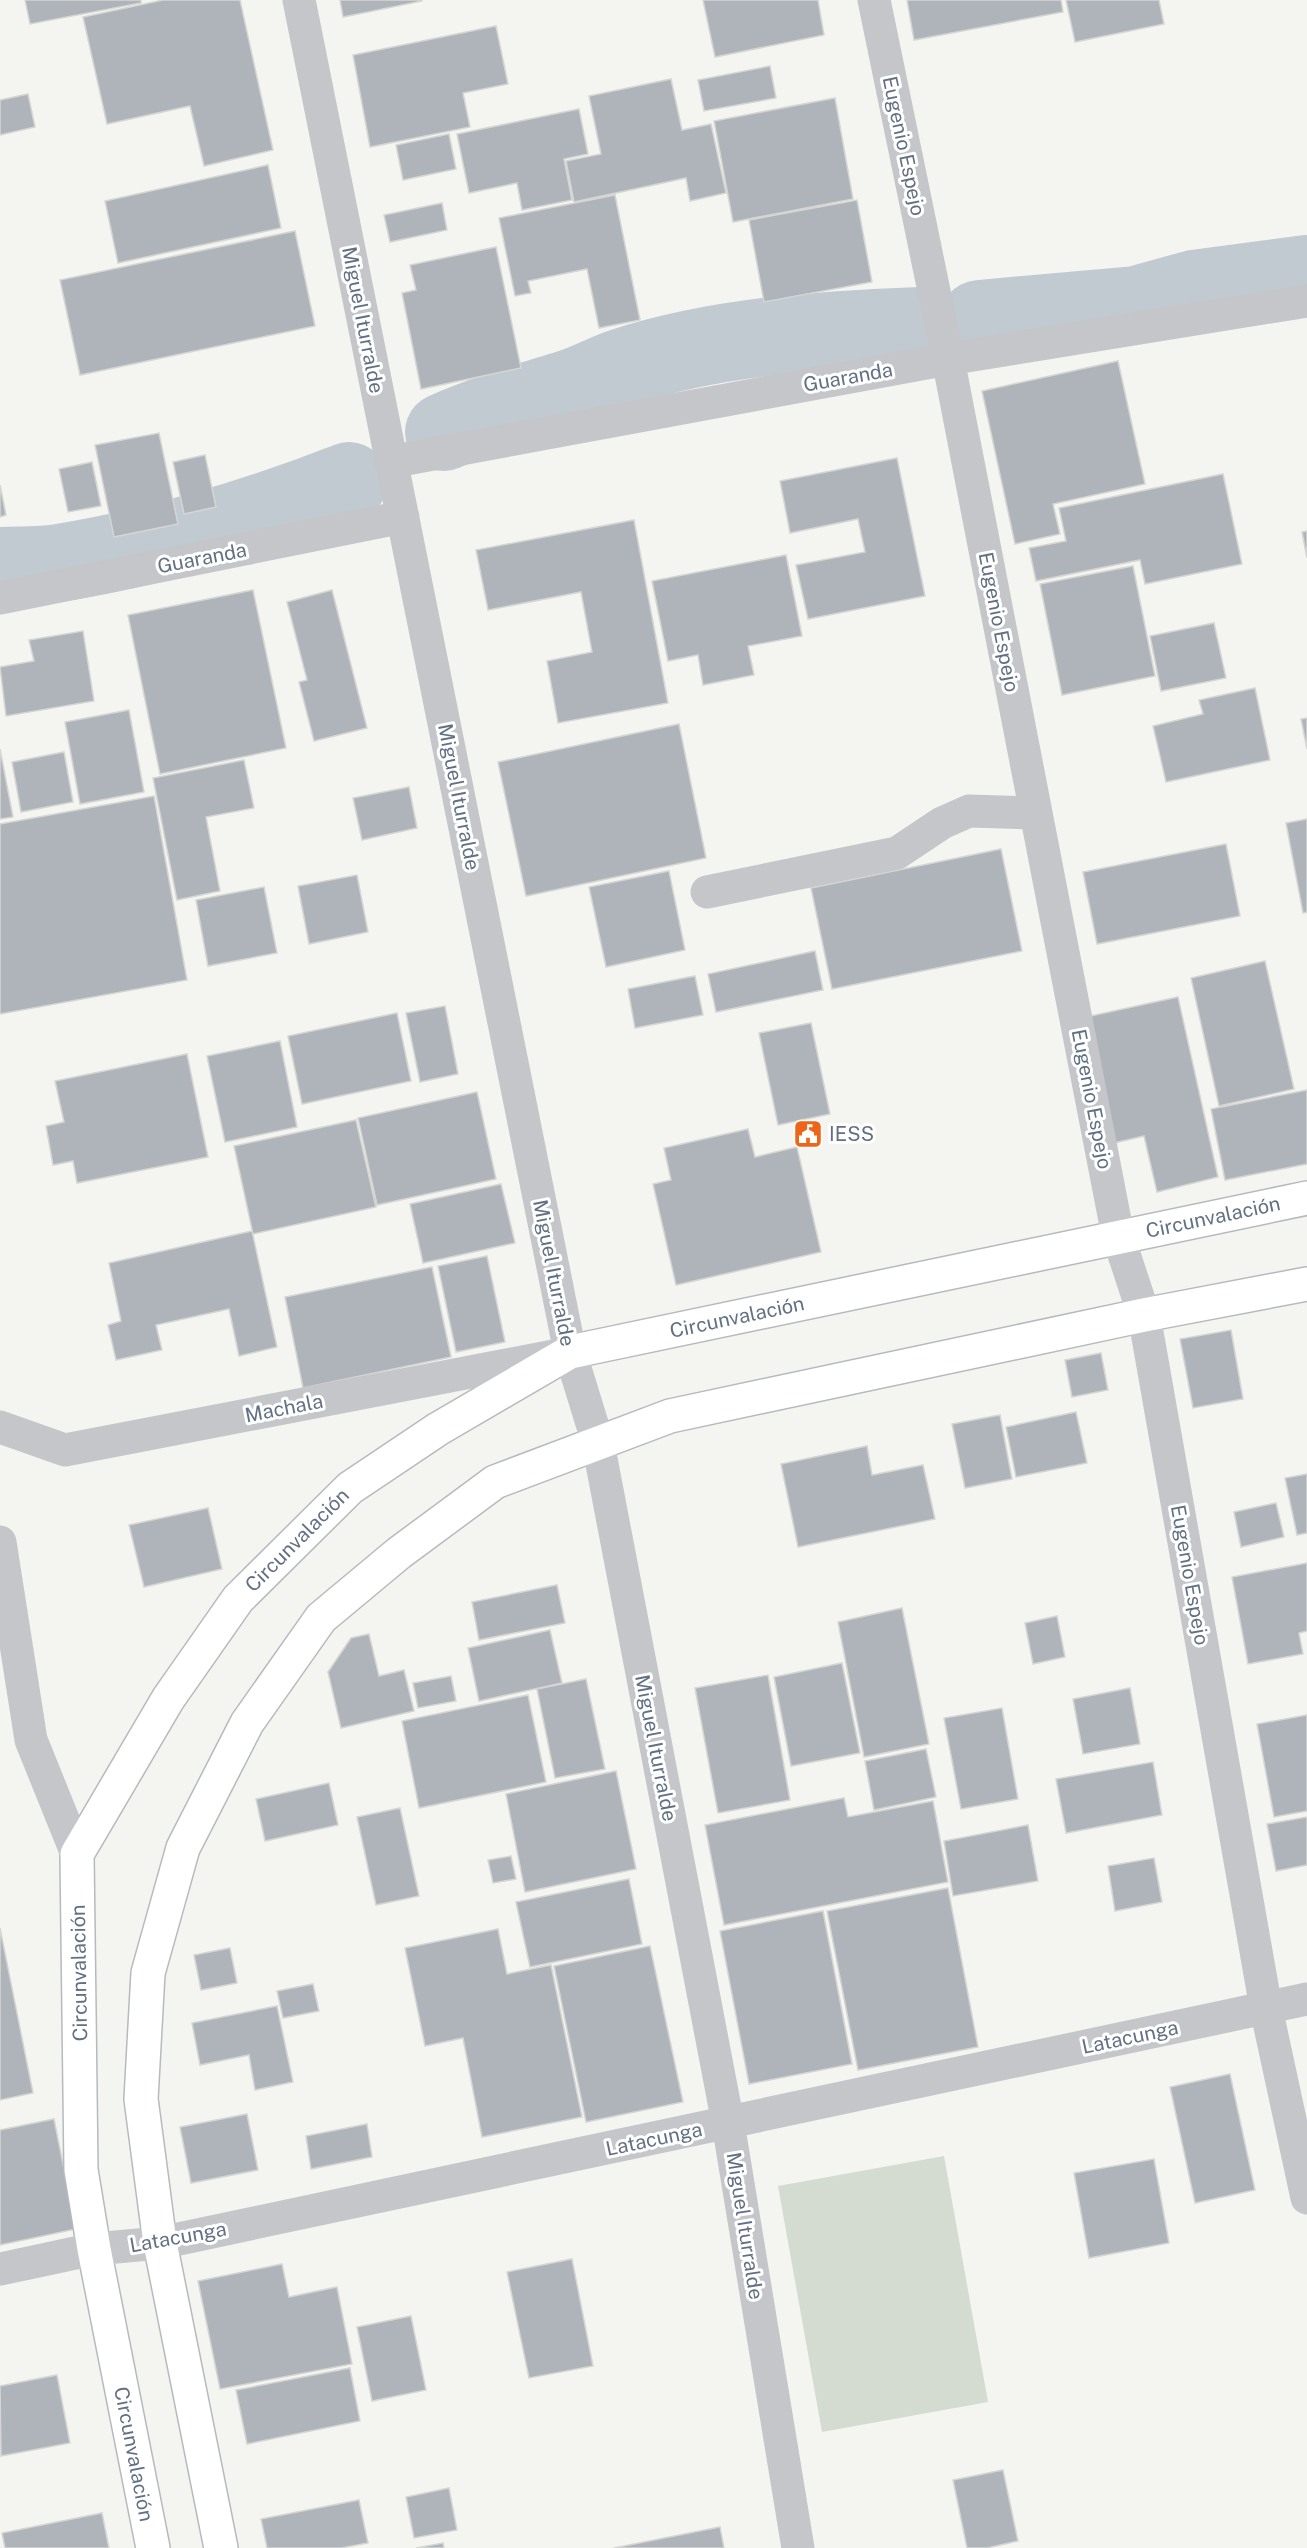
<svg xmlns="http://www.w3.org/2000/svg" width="1307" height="2548" font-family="'Public Sans',sans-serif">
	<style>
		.green { fill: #d4dcd1 }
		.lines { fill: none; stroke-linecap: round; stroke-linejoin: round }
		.river { stroke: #c1cad1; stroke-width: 78 }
		.building { fill: #afb4bb; stroke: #d5d6d3; stroke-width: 1.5 }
		.major-casing { stroke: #b6b9be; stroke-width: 36 }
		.minor { stroke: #c4c6ca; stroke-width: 33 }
		.major { stroke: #fff; stroke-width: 33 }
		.labels { text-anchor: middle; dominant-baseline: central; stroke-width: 6; stroke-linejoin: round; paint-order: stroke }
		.street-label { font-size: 20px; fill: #627083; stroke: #fff }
		.poi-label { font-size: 20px; fill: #627083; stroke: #fff; text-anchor: start }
	</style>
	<rect width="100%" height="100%" fill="#f4f5f0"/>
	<path class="green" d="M944 2156 988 2402 822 2432 778 2186Z"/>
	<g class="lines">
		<path class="river" d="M979 319 1136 305 1194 289 1307 274
			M444 432C484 414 526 402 568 389 587 383 605 373 623 367 719 336 821 330 921 326
			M0 566C19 565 40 566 59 563 157 547 257 517 349 481"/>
	</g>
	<path class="building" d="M25 0H141V3L30 24Z
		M163 0H240L273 150 204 166 190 106 107 124 83 17Z
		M340 0H422V1L343 17Z
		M703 0H818L824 35 715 57Z
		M907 0H1061L1063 12 914 40Z
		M1066 0H1159L1164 24 1075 42Z
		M496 26 508 84 463 93 470 127 370 147 353 55Z
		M770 66 776 98 704 111 698 80Z
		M671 79 682 130 711 124 726 193 690 201 686 178 574 202 566 161 601 154 589 96Z
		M28 94 35 127 0 135V100Z
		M835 98 853 199 733 222 714 121Z
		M579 109 588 154 564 159 572 200 522 210 517 183 469 193 457 134Z
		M449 134 456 169 403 180 396 145Z
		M268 165 281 228 118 263 105 201Z
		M615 195 640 320 599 328 587 269 528 281 531 293 515 296 499 218Z
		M857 200 872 282 764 302 749 220Z
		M442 203 447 230 390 242 384 215Z
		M295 231 315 326 80 375 60 280Z
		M496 247 521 368 421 389 402 293 416 290 410 265Z
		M1118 361 1145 484 1053 504 1060 534 1015 544 982 391Z
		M159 433 178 524 114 537 95 445Z
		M205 455 216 507 184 514 173 462Z
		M897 458 925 596 808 619 796 565 865 552 858 519 790 533 780 481Z
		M92 462 101 506 68 512 59 469Z
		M1223 474 1242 564 1145 584 1140 560 1036 581 1029 548 1066 541 1059 508Z
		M0 485 6 515 0 517Z
		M634 520 668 703 558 723 547 661 592 652 581 592 488 610 476 550Z
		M1307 531V558L1302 532Z
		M786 555 802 636 748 646 754 675 703 685 698 655 668 661 652 581Z
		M1133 566 1155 676 1062 695 1040 584Z
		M253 590 286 748 160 774 128 615Z
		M332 590 367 728 314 741 299 682 307 680 287 602Z
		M1214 623 1226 678 1161 691 1150 636Z
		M83 631 94 701 6 716 0 667 34 661 29 640Z
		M1255 688 1270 760 1166 782 1153 726 1203 714 1199 700Z
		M129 710 144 792 80 804 65 722Z
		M1307 718V749L1301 719Z
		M679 724 706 858 526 896 498 762Z
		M0 749 13 817 0 819Z
		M64 752 73 802 21 812 12 762Z
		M244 760 254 808 206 817 220 891 177 900 153 778Z
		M409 787 417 828 362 840 353 798Z
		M154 796 187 980 0 1014V824Z
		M1307 819V912L1303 913 1286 823Z
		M1226 844 1240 916 1097 944 1083 872Z
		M1001 849 1022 951 832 989 811 888Z
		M669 871 685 950 606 967 589 887Z
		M357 875 368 932 309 944 298 886Z
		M264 887 277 953 208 966 196 900Z
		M815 951 823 990 716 1012 708 974Z
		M1265 961 1294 1089 1219 1106 1191 978Z
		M695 976 703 1015 635 1028 628 989Z
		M1178 997 1218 1177 1157 1192 1144 1136 1114 1143 1086 1017Z
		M445 1006 458 1074 420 1082 406 1013Z
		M397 1013 411 1081 302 1104 288 1036Z
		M811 1023 830 1114 778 1125 759 1033Z
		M280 1041 297 1127 225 1142 207 1056Z
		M187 1054 208 1157 77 1183 73 1161 53 1165 46 1126 64 1122 55 1081Z
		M1307 1090V1164L1225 1180 1211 1109Z
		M477 1092 496 1179 377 1205 358 1118Z
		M356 1120 376 1207 253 1234 234 1146Z
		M748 1129 755 1157 797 1147 821 1252 676 1285 653 1184 671 1180 664 1148Z
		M501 1184 515 1243 423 1263 410 1204Z
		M252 1231 277 1347 239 1356 229 1309 156 1325 162 1350 116 1360 108 1325 121 1321 109 1263Z
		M487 1256 505 1342 456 1352 438 1266Z
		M432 1267 451 1357 303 1388 285 1297Z
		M1231 1330 1243 1399 1193 1408 1180 1339Z
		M1101 1353 1108 1390 1072 1397 1065 1360Z
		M1076 1412 1087 1463 1016 1477 1006 1427Z
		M1000 1415 1012 1479 965 1488 952 1424Z
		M867 1446 872 1475 923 1465 935 1519 798 1547 781 1464Z
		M1307 1474V1533L1297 1535 1285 1478Z
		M1276 1503 1284 1537 1241 1547 1234 1512Z
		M208 1508 222 1569 144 1587 129 1525Z
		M1307 1563V1631L1299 1633 1303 1654 1248 1664 1232 1577Z
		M557 1585 565 1623 479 1640 472 1602Z
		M902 1608 929 1744 864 1757 838 1622Z
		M1057 1616 1065 1657 1033 1664 1025 1623Z
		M550 1630 562 1683 479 1701 468 1648Z
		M369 1634 379 1676 404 1670 414 1711 341 1728 328 1672 351 1638Z
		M842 1663 860 1753 791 1766 774 1677Z
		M768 1675 790 1800 718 1813 695 1688Z
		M451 1676 456 1701 418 1708 413 1683Z
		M586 1679 605 1769 555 1778 537 1689Z
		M1130 1688 1140 1744 1083 1754 1073 1699Z
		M528 1695 546 1782 419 1808 402 1721Z
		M1002 1708 1018 1799 961 1809 944 1718Z
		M1307 1715V1811L1274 1817 1257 1724Z
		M926 1749 936 1797 874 1810 865 1761Z
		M1153 1762 1162 1815 1066 1833 1056 1779Z
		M616 1771 636 1869 525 1892 506 1794Z
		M329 1783 338 1825 265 1841 256 1799Z
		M844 1798 848 1817 933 1801 948 1882 724 1925 705 1825Z
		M400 1808 419 1896 376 1905 357 1817Z
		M1307 1817V1865L1276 1871 1267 1824Z
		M1028 1825 1038 1881 953 1896 944 1841Z
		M511 1856 516 1879 493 1883 488 1860Z
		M1154 1858 1162 1902 1115 1911 1108 1866Z
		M629 1879 642 1944 530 1967 516 1902Z
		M948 1888 978 2047 858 2070 827 1911Z
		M823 1911 852 2064 749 2084 720 1931Z
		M0 1928 33 2093 0 2100Z
		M498 1929 507 1974 551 1965 582 2117 482 2137 463 2038 425 2046 405 1948Z
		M650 1946 683 2102 586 2122 554 1966Z
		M230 1948 237 1983 201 1990 194 1955Z
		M313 1984 319 2011 283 2018 277 1991Z
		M277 2006 293 2082 255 2090 249 2055 200 2065 192 2023Z
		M1230 2074 1255 2190 1195 2203 1170 2087Z
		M247 2114 258 2170 191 2183 180 2127Z
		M54 2119 76 2229 0 2245V2130Z
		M367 2124 372 2157 311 2169 306 2136Z
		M1154 2159 1169 2243 1089 2258 1074 2173Z
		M572 2259 593 2366 529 2378 507 2272Z
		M282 2264 289 2297 337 2287 352 2364 220 2389 198 2281Z
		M411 2316 426 2390 372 2401 357 2327Z
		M350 2368 360 2421 247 2444 236 2390Z
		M57 2375 70 2443 1 2456 0 2386Z
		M1003 2470 1018 2541 987 2548H967L953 2480Z
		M449 2488 457 2530 414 2538 406 2497Z
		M359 2500 368 2543 341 2548H267L261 2519Z
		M102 2513 109 2548H5L2 2533Z
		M720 2527 724 2548H614Z
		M443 2543 444 2548H416Z"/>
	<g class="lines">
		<g class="major-casing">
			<path id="major" d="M153 2548 94 2249 81 2170 77 1854 168 1699 238 1599 350 1488 438 1429 570 1352 1307 1198
				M221 2548 160 2243 141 2099 148 1973 183 1848 247 1723 321 1618 399 1553 495 1482 670 1416 1144 1315 1307 1284"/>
		</g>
		<path class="minor" d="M299 0 570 1352 598 1443 728 2123 798 2548
			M874 0 948 359 1118 1236 1144 1315 1266 2008 1307 2198
			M390 462 948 359 1307 301
			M0 598 403 517
			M707 892 897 853 942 823 969 811 1036 813
			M0 1427 65 1450 564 1354
			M0 1542 31 1740 77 1854
			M0 2269 94 2249 160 2243 1307 1999"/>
		<use href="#major" class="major"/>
	</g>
	<defs>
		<g id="civic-square" transform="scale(1.5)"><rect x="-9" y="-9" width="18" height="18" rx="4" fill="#ed6518" stroke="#fff"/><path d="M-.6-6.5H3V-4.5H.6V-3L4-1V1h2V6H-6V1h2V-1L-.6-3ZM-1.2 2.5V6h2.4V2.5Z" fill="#fff"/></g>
	</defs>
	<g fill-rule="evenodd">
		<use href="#civic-square" x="808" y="1134"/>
	</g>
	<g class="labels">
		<g class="street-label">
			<text transform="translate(904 146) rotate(78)">Eugenio Espejo</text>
			<text transform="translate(363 320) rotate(79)">Miguel Iturralde</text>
			<text transform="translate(848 377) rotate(-10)">Guaranda</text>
			<text transform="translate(202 558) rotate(-11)">Guaranda</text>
			<text transform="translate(999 622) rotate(79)">Eugenio Espejo</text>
			<text transform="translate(459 797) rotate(79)">Miguel Iturralde</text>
			<text transform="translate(1092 1099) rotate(79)">Eugenio Espejo</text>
			<text transform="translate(1213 1217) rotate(-12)">Circunvalación</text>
			<text transform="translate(554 1273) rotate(79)">Miguel Iturralde</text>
			<text transform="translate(737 1317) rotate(-12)">Circunvalación</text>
			<text transform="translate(284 1408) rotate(-11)">Machala</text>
			<text transform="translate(297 1540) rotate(-45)">Circunvalación</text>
			<text transform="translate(1190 1575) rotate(80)">Eugenio Espejo</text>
			<text transform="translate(656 1748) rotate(79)">Miguel Iturralde</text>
			<text transform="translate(79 1973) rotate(-91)">Circunvalación</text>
			<text transform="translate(1130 2037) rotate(-12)">Latacunga</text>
			<text transform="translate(654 2139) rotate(-12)">Latacunga</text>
			<text transform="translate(745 2226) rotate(81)">Miguel Iturralde</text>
			<text transform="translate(178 2237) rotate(-10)">Latacunga</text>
			<text transform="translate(134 2454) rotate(79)">Circunvalación</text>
		</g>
		<g class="poi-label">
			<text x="829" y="1134">IESS</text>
		</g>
	</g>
</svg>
